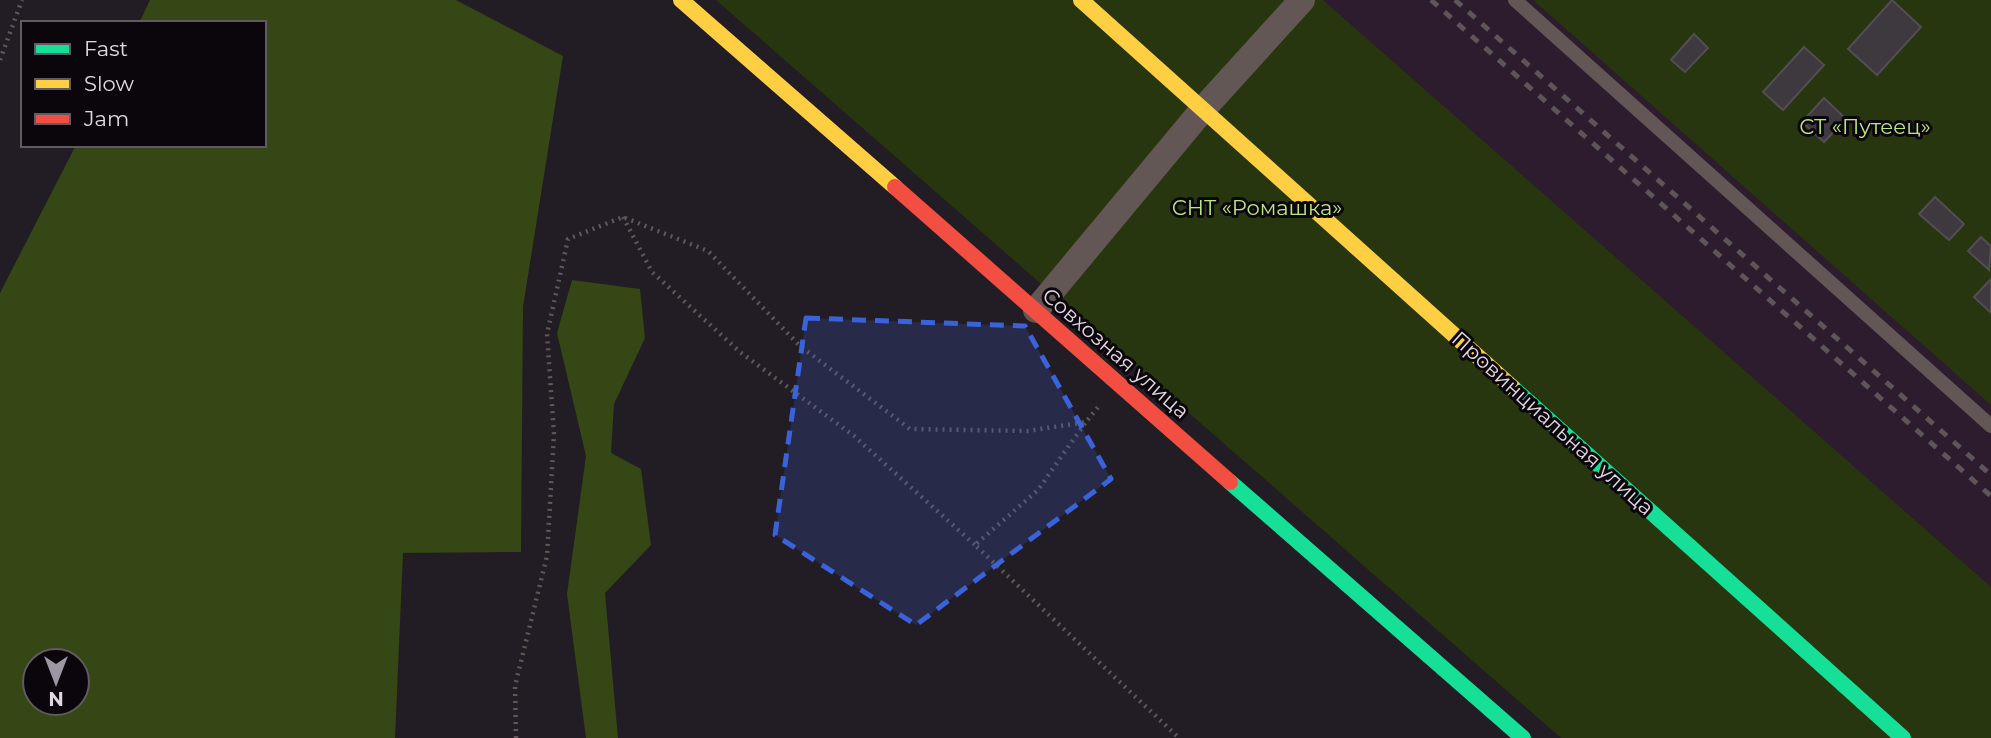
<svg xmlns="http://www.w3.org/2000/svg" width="1991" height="738" font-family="Montserrat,sans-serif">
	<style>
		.built { fill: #2c1c2e }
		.green { fill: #27360e }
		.forest { fill: #354714; fill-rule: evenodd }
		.building { fill: #3e383f; stroke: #534e54; stroke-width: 2 }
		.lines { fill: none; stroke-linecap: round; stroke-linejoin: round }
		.path { stroke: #5f5758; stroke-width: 4.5; stroke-dasharray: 2 5; stroke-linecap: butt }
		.lane { stroke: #635756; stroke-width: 14 }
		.street { stroke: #635756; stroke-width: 26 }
		.fast { stroke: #16e098; stroke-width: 16 }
		.slow { stroke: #ffcf43; stroke-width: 16 }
		.jam { stroke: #f24e42; stroke-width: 16 }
		.rail { stroke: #5e5558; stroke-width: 5; stroke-dasharray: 9 9; stroke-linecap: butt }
		.marked { fill: #3a63da; fill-opacity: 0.2; stroke: #3a63da; stroke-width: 5; stroke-dasharray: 14 9; stroke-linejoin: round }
		.labels { text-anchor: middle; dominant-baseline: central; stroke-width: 6; stroke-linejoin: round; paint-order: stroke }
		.park-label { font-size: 21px; fill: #bbe67d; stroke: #0b060c }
		.street-label { font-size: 21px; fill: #e0d7e2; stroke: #0b060c }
	</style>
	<rect width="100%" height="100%" fill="#221c24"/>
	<path class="built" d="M1296 0H1547L1991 396V624Z"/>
	<path class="green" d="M716 0H1323L1991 587V738H1561Z
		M1533 0H1991V405Z"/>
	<path class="forest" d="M150 0H456L563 56 523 307 521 552 403 553 395 738H0V293L76 145H264V23H139ZM35 661H77V703H35Z
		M572 280 640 289 645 338 614 404 611 453 641 469 651 545 605 593 618 738H586L567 594 586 456 557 333Z"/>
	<path class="building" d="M1892 0 1921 27 1877 75 1848 49Z
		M1694 34 1708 48 1685 72 1671 60Z
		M1804 47 1824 65 1783 110 1763 92Z
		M1824 98 1846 119 1824 142 1802 122Z
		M1935 197 1964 224 1949 240 1919 214Z
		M1981 237 1991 246 1989 270 1968 251Z
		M1991 279V313L1974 297Z"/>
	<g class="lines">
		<path class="path" d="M0 60 22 0
			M623 217 652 272 740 352 854 436 975 545
			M1085 423 1038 490 975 545 1179 738
			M516 738 515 686 547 556 554 434 547 334 568 239 623 217 708 251 800 346 910 429 1028 431 1086 422 1098 407"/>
		<path class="lane" d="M1515 0 1991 426"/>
		<path class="street" d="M1036 310 1204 108 1302 0"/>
		<path class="fast" d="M1513 388 1903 738
			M1230 482 1523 738"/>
		<path class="slow" d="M681 0 895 187
			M1081 0 1513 388"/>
		<path class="jam" d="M895 187 1230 482"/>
		<path class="rail" d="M1431 0 1991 496
			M1455 0 1991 475"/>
	</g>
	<path class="marked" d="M806 318 1025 326 1111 479 916 625 775 535Z"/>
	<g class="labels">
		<g class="park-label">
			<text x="1865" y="126">СТ «Путеец»</text>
			<text x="1257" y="207">СНТ «Ромашка»</text>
		</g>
		<g class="street-label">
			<text transform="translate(1116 353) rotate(41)">Совхозная улица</text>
			<text transform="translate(1553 423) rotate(42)">Провинциальная улица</text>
		</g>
	</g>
	<rect x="21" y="21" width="245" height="126" fill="#0b060c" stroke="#605a62" stroke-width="2"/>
	<rect x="35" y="44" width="35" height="10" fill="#16e098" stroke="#605a62" stroke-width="2"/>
	<text x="84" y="56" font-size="21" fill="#e0d7e2">Fast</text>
	<rect x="35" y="79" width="35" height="10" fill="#ffcf43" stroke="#605a62" stroke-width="2"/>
	<text x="84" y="91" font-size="21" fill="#e0d7e2">Slow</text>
	<rect x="35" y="114" width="35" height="10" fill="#f24e42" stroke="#605a62" stroke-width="2"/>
	<text x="84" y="126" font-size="21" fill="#e0d7e2">Jam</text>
	<g transform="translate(56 682) rotate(180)"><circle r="33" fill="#0b060c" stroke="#605a62" stroke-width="2"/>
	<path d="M0-5L12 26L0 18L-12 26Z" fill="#9e96a0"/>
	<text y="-10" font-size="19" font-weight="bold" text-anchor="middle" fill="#e0d7e2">N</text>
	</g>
</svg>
